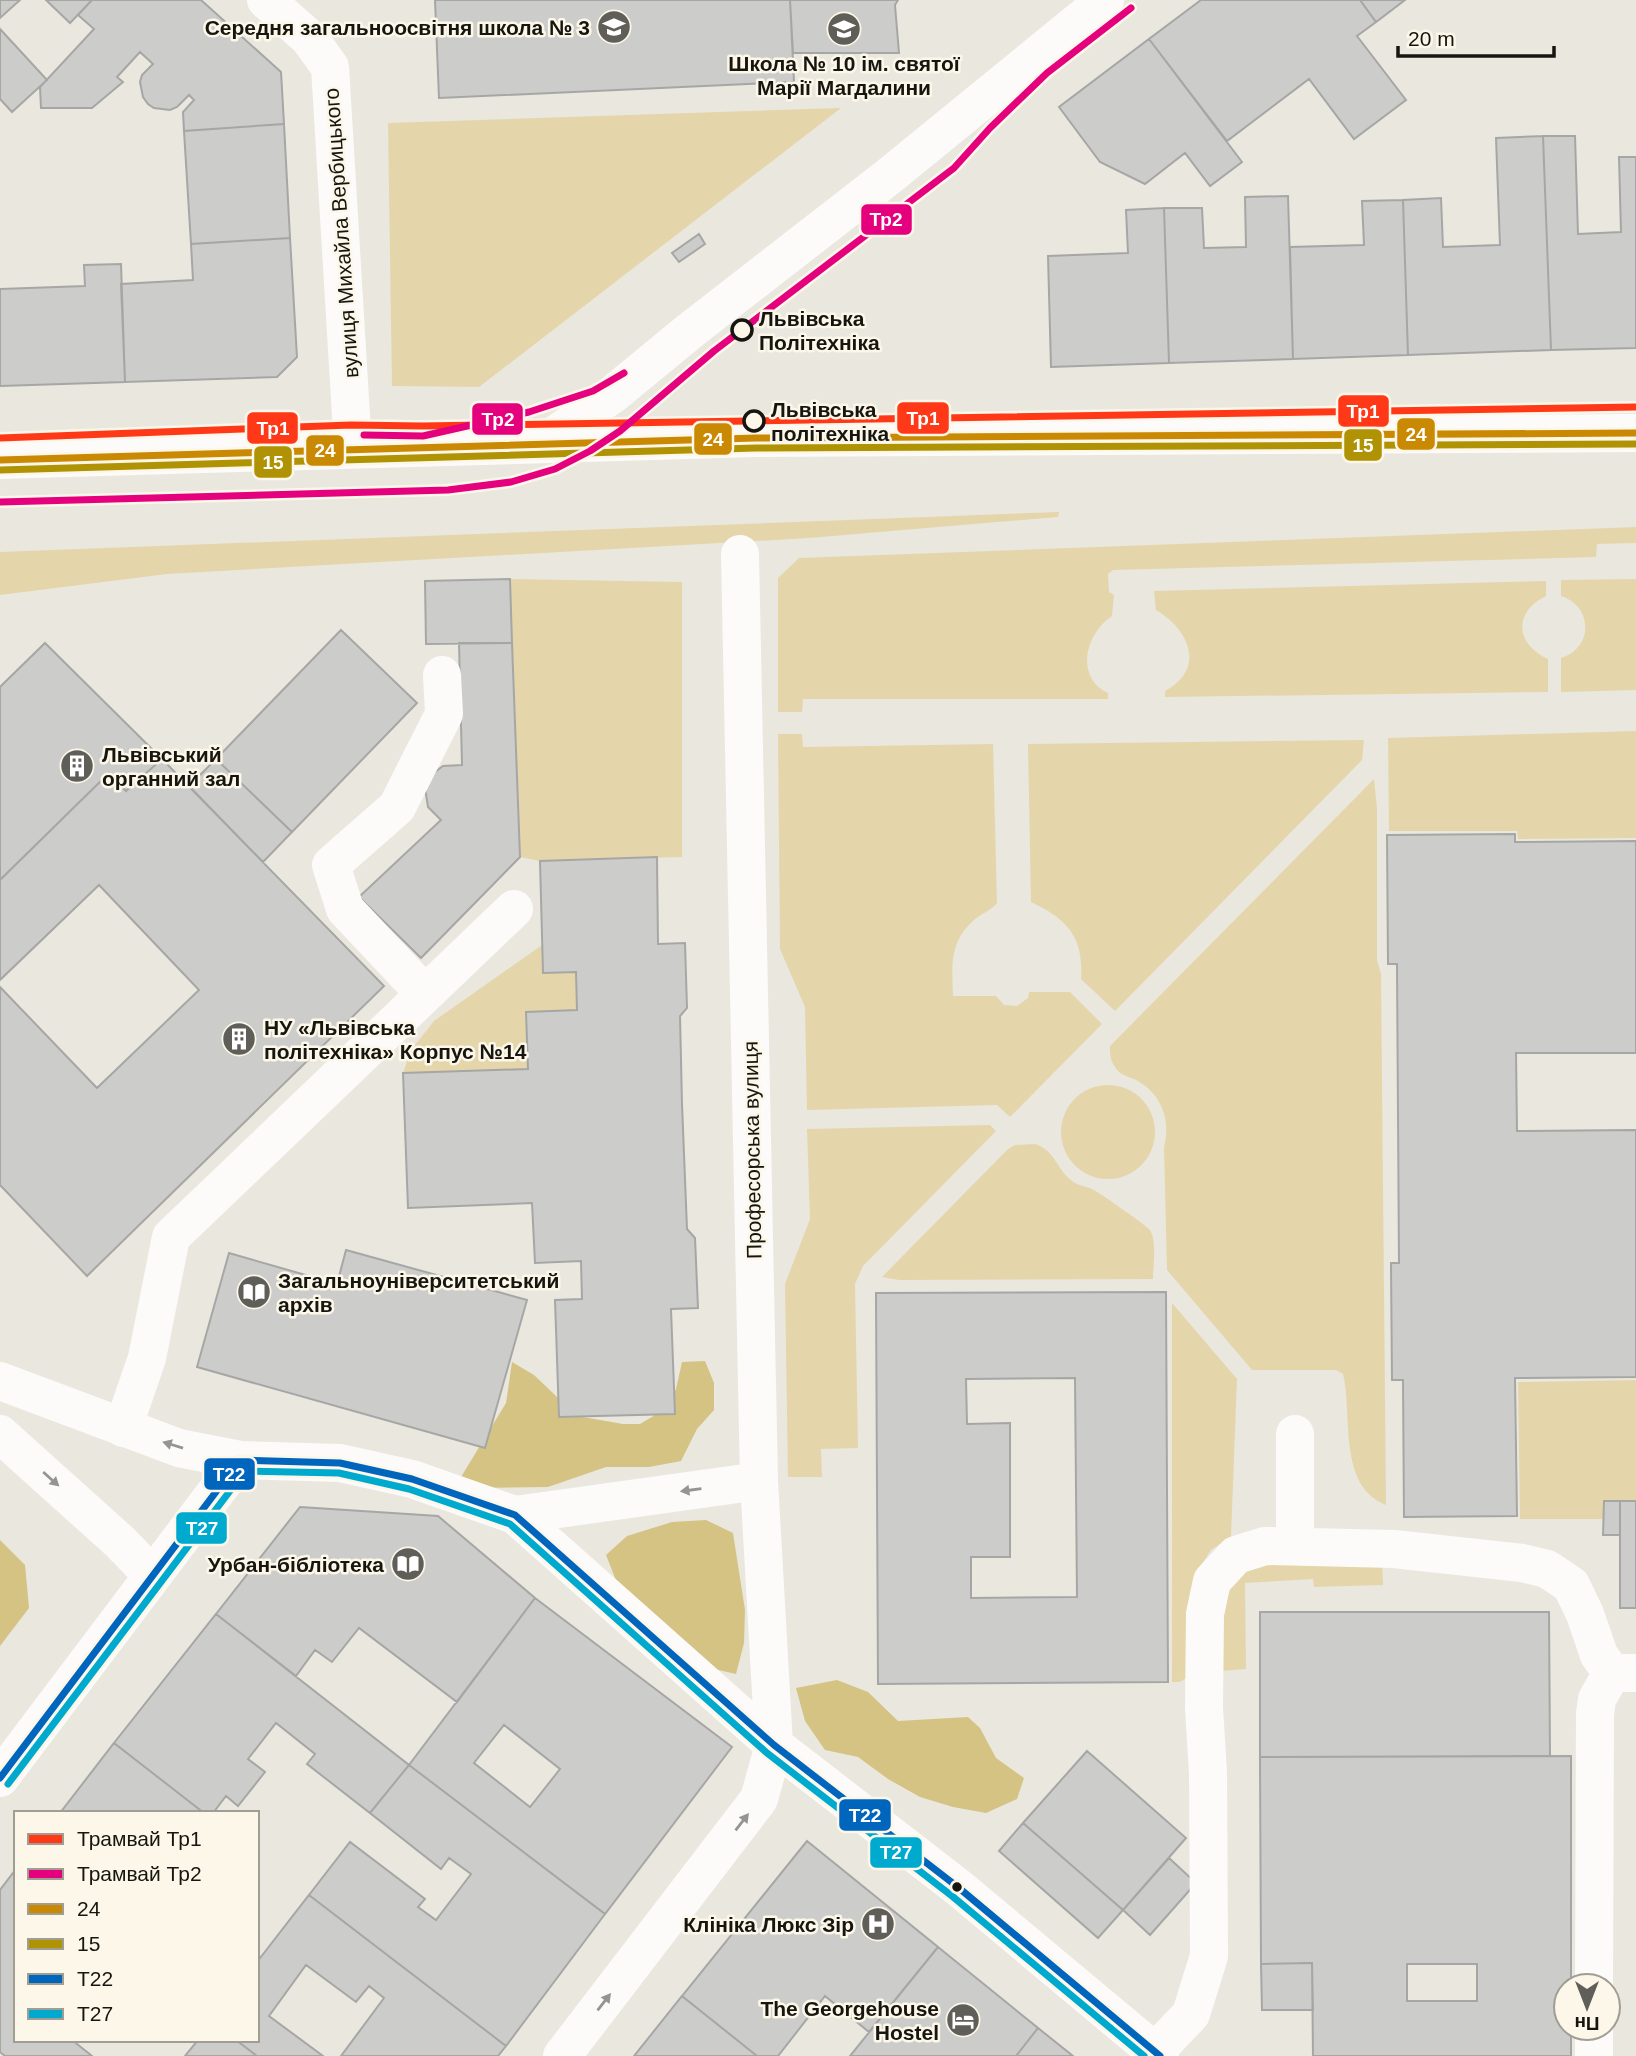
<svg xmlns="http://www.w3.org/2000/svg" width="1636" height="2056" font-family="Arial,sans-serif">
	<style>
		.green { fill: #e4d6aa }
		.forest { fill: #d5c384 }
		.building { fill: #cccdcb; stroke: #a6a7a5; stroke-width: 2; fill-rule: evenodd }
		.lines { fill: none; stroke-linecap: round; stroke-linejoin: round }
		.minor { stroke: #fcfbfa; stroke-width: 38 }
		.major { stroke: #fcfbfa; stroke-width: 38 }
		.bus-1-casing { stroke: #fcf7e9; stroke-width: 12 }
		.bus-2-casing { stroke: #fcf7e9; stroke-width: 12 }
		.bus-3-casing { stroke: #fcf7e9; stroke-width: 12 }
		.bus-4-casing { stroke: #fcf7e9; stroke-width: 12 }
		.bus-1 { stroke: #ca8903; stroke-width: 7 }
		.bus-2 { stroke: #b09304; stroke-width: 7 }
		.bus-3 { stroke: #0065bd; stroke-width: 7 }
		.bus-4 { stroke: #00a9ce; stroke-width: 7 }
		.tram-1-casing { stroke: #fcf7e9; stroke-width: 12 }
		.tram-2-casing { stroke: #fcf7e9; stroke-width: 12 }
		.tram-1 { stroke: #ff3818; stroke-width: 7 }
		.tram-2 { stroke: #e5007d; stroke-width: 7 }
		.oneway { fill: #949491 }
		.stop-dot { fill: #fcf7e9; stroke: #161510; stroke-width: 3.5 }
		.bus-dot { fill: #161510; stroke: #fcf7e9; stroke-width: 2.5 }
		.labels { text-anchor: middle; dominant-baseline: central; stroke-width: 5; stroke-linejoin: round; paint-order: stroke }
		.poi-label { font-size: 21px; font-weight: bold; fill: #161510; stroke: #fcf7e9; text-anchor: end }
		.street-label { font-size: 21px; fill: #161510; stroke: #fcf7e9 }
		.stop-label { font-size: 21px; font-weight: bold; fill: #161510; stroke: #fcf7e9; text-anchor: start }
		.line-badge { stroke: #fcf7e9; stroke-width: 2.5 }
		.badge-label { font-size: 19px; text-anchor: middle; font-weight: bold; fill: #fff }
	</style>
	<rect width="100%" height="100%" fill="#eae7df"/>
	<path class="green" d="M841 108 479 387 392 386 388 123Z
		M1059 512 1058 517 809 538 167 574 0 595V552Z
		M1636 527V543L1597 544 1596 557 1113 570 1108 574 1109 592 1114 595 1112 616C1086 633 1074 677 1108 693V699H803L802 712H778V578L799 558Z
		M510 579 682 582V857L540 861 520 857Z
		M1636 579V690L1561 692V658C1594 648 1593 606 1561 596V580Z
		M1546 581V596C1513 612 1515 644 1548 659V692L1165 697V691C1206 669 1190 630 1156 610L1154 591Z
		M1636 731V838L1518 839 1517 831H1389L1388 738Z
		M778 734H802L803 747 993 744 997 903C992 910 982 913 975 919 949 942 952 964 953 996H996L1004 1005 1017 1006 1028 998 1029 992H1070L1102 1024 1010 1117 997 1105 807 1110 805 1007 780 949Z
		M1364 740 1362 760 1115 1011 1081 979C1084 937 1067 919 1031 902L1028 744Z
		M1374 779 1377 808V960L1381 974 1386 1505C1337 1486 1353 1414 1343 1374L1336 1370H1252L1167 1270 1164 1147C1171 1121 1162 1095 1138 1081 1130 1077 1119 1075 1115 1067 1110 1060 1110 1054 1110 1046Z
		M542 945 576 972 577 1010 526 1012 528 1069 403 1073 411 1050 434 1021Z
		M1061 1132a47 47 0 1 1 94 0a47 47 0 1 1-94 0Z
		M990 1125 996 1131 863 1266 855 1284 858 1448 821 1449 822 1477H788L785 1284 810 1219 807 1129Z
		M1035 1144C1055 1150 1057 1170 1072 1181 1079 1186 1086 1186 1092 1189 1099 1192 1147 1226 1150 1230 1157 1242 1153 1265 1153 1279L899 1280 882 1277 1008 1149 1015 1145Z
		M1172 1303 1237 1379 1231 1537 1211 1550 1198 1570 1189 1676 1180 1682H1172Z
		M1636 1380V1501H1604L1603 1519H1520L1518 1382Z
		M1255 1563 1382 1564 1383 1585 1314 1587 1313 1579 1245 1583 1246 1669 1220 1671V1642L1228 1588Z"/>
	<path class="forest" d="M705 1361 714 1383V1410L697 1429 681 1461 649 1467H606L548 1487 470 1488 461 1477 506 1403 512 1362 534 1375 577 1416 623 1424H640L667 1408 676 1389 682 1362Z
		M706 1520 733 1533 745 1610 744 1643 736 1674 714 1669 621 1593 606 1555 627 1536 672 1522Z
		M0 1540 25 1565 29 1608 0 1646Z
		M837 1680 868 1692 898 1721 968 1717 980 1728 996 1758 1024 1778 1017 1799 986 1813 953 1807 920 1797 888 1779 858 1757 825 1750 805 1721 796 1688Z"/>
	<path class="building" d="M0 0H20L0 18Z
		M46 0H92L70 23Z
		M92 0H201L281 72 284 124 184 131 183 112 194 100 189 95 177 107 170 110 154 108 148 104 143 97 140 82 142 75 153 64 140 52 117 77 123 82 92 108H41L40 87 94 29 78 15Z
		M435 0H790L794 82 439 98Z
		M790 0H898L895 5 899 53H793Z
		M1201 0H1360L1376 22 1357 36 1406 100 1354 139 1309 79 1227 141 1149 39Z
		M1360 0H1405L1376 22Z
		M0 29 47 80 12 112 0 99Z
		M1149 39 1242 162 1210 186 1185 153 1145 184 1100 162 1059 107Z
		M284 124 290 238 191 244 184 131Z
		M1543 136 1551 350 1408 355 1403 200 1441 198 1443 247 1500 245 1496 138Z
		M1543 136H1575L1578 234 1621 232 1619 157H1636V348L1551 350Z
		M1288 196 1293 359 1169 363 1164 208H1202L1204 248 1246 247 1245 197Z
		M1403 200 1408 355 1293 359 1290 247 1364 245 1362 201Z
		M1164 208 1169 363 1051 367 1048 256 1128 253 1126 210Z
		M699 234 705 244 679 262 672 253Z
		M290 238 297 357 277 377 125 382 121 284 193 280 191 244Z
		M121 264 125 382 0 386V289L85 286 84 265Z
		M510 579 512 643 426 644 425 581Z
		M341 630 417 703 292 832 216 759Z
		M45 643 162 759 126 791 109 773 0 880V687Z
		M459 643H512L520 857 421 958 359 897 441 820 428 807 425 788 435 772 443 766 462 765Z
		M162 759 384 986 87 1276 0 1185V987L97 1088 199 990 99 885 0 980V880L109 773 126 791Z
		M216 759 292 832 263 862 189 786Z
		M1515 834V842L1636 841V1053H1516L1517 1131 1636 1130V1377L1515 1378 1517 1516 1404 1517 1403 1380H1392L1391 1263H1399L1397 964H1388L1387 835Z
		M657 857 658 944 685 943 687 1008 680 1016 682 1104 687 1229 695 1238 698 1308 671 1309 675 1414 559 1417 555 1300 582 1299 581 1261 535 1263 532 1203 408 1208 403 1073 528 1069 526 1012 577 1010 576 972 543 973 540 861Z
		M346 1250 527 1300 485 1448 197 1367 229 1253 337 1284Z
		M1166 1292 1168 1682 878 1684 876 1293ZM1075 1378 1077 1597 971 1598V1557H1010V1423L967 1424 966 1379Z
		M1604 1501H1620V1535H1603Z
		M1620 1501H1636V1608H1620Z
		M300 1507 438 1516 535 1598 457 1702 359 1628 332 1662 315 1650 296 1676 216 1614Z
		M535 1598 732 1747 605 1914 409 1765ZM504 1725 560 1769 530 1807 474 1763Z
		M1260 1612H1549L1550 1756 1260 1757Z
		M216 1614 409 1765 370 1813 307 1764 315 1754 276 1723 248 1759 265 1772 238 1806 226 1796 213 1813H204L114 1743Z
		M114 1743 204 1813H60Z
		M1087 1751 1186 1838 1123 1910 1023 1823Z
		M1571 1756V1986H1566V2028H1571V2056H1313L1312 1963 1261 1964 1260 1757ZM1407 1964H1477V2001H1407Z
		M409 1765 605 1914 506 2046 309 1895 350 1842 425 1899 418 1907 436 1920 471 1874 449 1858 441 1869 370 1813Z
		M1023 1823 1123 1910 1098 1938 999 1851Z
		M807 1841 938 1947 869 2032 825 1996 778 2056H757L682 1996Z
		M1169 1858 1196 1883 1150 1935 1123 1910Z
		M16 1869V2040H72L92 2056H5L0 2052V1890Z
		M309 1895 506 2046 498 2056H341L384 1998 369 1986 356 2002 306 1965 269 2016 323 2056H257L236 2040H257V1962Z
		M938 1947 1038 2028 1016 2056H850Z
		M1312 1963 1313 2010H1262L1261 1964Z
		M682 1996 757 2056H634Z
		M1038 2028 1073 2056H1016Z
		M198 2040H236L257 2056H185Z"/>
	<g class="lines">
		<path class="minor" d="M266 0 309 38 330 67 353 449
			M543 443 612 395 691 330 888 177 1105 0
			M425 994 345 909 331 865 397 807 444 714 442 675
			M0 1381 179 1448 240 1460 340 1463 412 1479 515 1515 774 1745 959 1888 1160 2056
			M123 1428 147 1358 171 1237 514 909
			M0 1434 120 1542 152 1575
			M1295 1434V1546
			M515 1515 759 1481
			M0 1778 240 1460
			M1594 1986 1595 1714 1597 1699 1612 1673
			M1155 2052 1191 2014 1209 1956 1208 1773 1204 1708 1205 1614 1212 1581 1236 1555 1265 1546 1394 1549 1522 1563 1547 1569 1571 1585 1585 1614 1599 1655 1612 1673H1636
			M562 2056 759 1799 774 1745 759 1481 740 554
			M1594 2056V2028"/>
		<path class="major" d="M0 460 756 438 1636 433"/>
		<g class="bus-1-casing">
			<path id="bus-1" d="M0 460 756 438 1636 433"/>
		</g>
		<g class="bus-2-casing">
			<path id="bus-2" d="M0 470 756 448 1636 444"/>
		</g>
		<g class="bus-3-casing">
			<path id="bus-3" d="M0 1778 240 1460 340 1463 412 1479 515 1515 774 1745 959 1888 1160 2056"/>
		</g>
		<g class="bus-4-casing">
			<path id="bus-4" d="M8 1784 245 1471 339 1473 409 1489 510 1524 767 1753 952 1896 1144 2056"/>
		</g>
		<use href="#bus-1" class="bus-1"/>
		<use href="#bus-2" class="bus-2"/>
		<use href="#bus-3" class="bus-3"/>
		<use href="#bus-4" class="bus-4"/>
		<g class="tram-1-casing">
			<path id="tram-1" d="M0 438 351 425 422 426 1636 407"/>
		</g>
		<g class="tram-2-casing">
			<path id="tram-2" d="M364 435 423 436 529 412 593 391 624 373
				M0 502 448 490 511 482 555 469 590 451 620 431 714 351 954 168 990 128 1047 73 1131 8"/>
		</g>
		<use href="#tram-1" class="tram-1"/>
		<use href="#tram-2" class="tram-2"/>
	</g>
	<defs><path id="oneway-solid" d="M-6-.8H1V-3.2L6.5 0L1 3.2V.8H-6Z" transform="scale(1.75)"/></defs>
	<g class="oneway">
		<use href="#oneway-solid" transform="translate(173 1445) rotate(-163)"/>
		<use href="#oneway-solid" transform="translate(51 1479) rotate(42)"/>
		<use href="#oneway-solid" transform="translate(691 1490) rotate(172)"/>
		<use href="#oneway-solid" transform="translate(742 1822) rotate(-52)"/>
		<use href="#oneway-solid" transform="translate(604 2002) rotate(-52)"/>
	</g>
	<defs>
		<g id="school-disc" transform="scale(1.75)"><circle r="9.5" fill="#605e58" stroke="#fcf7e9"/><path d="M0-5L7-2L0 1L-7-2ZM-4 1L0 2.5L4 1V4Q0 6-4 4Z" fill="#fff"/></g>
		<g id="building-disc" transform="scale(1.75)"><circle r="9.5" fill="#605e58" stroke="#fcf7e9"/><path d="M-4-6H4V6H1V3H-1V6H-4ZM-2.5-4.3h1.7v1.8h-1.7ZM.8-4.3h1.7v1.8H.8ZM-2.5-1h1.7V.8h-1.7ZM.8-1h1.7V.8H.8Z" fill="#fff"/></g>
		<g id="library-disc" transform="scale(1.75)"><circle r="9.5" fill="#605e58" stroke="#fcf7e9"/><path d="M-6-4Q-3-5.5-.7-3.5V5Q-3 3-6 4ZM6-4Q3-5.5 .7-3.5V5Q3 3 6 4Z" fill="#fff"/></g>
		<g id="hospital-disc" transform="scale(1.75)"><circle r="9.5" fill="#605e58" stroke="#fcf7e9"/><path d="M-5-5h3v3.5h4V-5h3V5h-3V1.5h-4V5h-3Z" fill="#fff"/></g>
		<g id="hotel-disc" transform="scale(1.75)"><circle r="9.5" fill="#605e58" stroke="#fcf7e9"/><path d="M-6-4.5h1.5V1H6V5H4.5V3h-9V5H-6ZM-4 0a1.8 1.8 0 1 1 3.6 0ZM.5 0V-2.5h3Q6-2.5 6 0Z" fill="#fff"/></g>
	</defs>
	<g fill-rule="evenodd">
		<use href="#school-disc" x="614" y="27"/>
		<use href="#school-disc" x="844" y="29"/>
		<use href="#building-disc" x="77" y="766"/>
		<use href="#building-disc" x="239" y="1039"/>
		<use href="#library-disc" x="254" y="1292"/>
		<use href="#library-disc" x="408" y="1564"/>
		<use href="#hospital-disc" x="878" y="1924"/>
		<use href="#hotel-disc" x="963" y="2020"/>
	</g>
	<g class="stop-dot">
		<circle cx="742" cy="330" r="10"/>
		<circle cx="754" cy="421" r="10"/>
	</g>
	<circle class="bus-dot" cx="957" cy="1887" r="6"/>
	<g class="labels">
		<g class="poi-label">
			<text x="590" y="27">Середня загальноосвітня школа № 3</text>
			<text x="844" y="63" text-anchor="middle">Школа № 10 ім. святої<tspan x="844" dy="24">Марії Магдалини</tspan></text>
			<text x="102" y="754" text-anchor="start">Львівський<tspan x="102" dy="24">органний зал</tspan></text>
			<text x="264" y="1027" text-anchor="start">НУ «Львівська<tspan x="264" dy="24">політехніка» Корпус №14</tspan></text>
			<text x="278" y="1280" text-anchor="start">Загальноуніверситетський<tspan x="278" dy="24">архів</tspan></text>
			<text x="384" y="1564">Урбан-бібліотека</text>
			<text x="854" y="1924">Клініка Люкс Зір</text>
			<text x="939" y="2008">The Georgehouse<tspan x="939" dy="24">Hostel</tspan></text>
		</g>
		<g class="street-label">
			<text transform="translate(341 233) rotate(-94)">вулиця Михайла Вербицького</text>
			<text transform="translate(752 1150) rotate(-91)">Професорська вулиця</text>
		</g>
		<g class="stop-label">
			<text x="759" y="318">Львівська<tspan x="759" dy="24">Політехніка</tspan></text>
			<text x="771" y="409">Львівська<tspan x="771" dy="24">політехніка</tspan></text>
		</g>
	</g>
	<g class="line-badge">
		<rect x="860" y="203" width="53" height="33" rx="7" fill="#e5007d"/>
		<rect x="1337" y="394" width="53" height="34" rx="7" fill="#ff3818"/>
		<rect x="896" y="401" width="54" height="34" rx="7" fill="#ff3818"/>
		<rect x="471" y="402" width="53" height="34" rx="7" fill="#e5007d"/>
		<rect x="246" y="411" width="53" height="34" rx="7" fill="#ff3818"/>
		<rect x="1396" y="417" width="40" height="34" rx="7" fill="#ca8903"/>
		<rect x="693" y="422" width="40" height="34" rx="7" fill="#ca8903"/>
		<rect x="1343" y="428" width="40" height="34" rx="7" fill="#b09304"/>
		<rect x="305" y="434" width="40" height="33" rx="7" fill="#ca8903"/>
		<rect x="253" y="445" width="40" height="34" rx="7" fill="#b09304"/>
		<rect x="203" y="1457" width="53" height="34" rx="7" fill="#0065bd"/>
		<rect x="175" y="1511" width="53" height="34" rx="7" fill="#00a9ce"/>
		<rect x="838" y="1798" width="54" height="34" rx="7" fill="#0065bd"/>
		<rect x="869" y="1836" width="54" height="33" rx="7" fill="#00a9ce"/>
	</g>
	<g class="badge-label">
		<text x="886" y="226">Тр2</text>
		<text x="1363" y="418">Тр1</text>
		<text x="923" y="425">Тр1</text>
		<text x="498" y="426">Тр2</text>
		<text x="273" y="435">Тр1</text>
		<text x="1416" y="441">24</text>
		<text x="713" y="446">24</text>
		<text x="1363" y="452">15</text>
		<text x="325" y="457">24</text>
		<text x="273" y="469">15</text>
		<text x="229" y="1481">Т22</text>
		<text x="202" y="1535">Т27</text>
		<text x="865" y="1822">Т22</text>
		<text x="896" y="1859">Т27</text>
	</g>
	<rect x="14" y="1811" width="245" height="231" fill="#fcf7e9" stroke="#a09d92" stroke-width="2"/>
	<rect x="28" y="1834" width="35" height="10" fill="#ff3818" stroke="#a09d92" stroke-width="2"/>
	<text x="77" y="1846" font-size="21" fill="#161510">Трамвай Тр1</text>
	<rect x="28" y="1869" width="35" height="10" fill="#e5007d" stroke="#a09d92" stroke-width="2"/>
	<text x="77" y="1881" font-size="21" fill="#161510">Трамвай Тр2</text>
	<rect x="28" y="1904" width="35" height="10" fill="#ca8903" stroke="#a09d92" stroke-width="2"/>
	<text x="77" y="1916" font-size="21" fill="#161510">24</text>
	<rect x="28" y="1939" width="35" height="10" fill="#b09304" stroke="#a09d92" stroke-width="2"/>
	<text x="77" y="1951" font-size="21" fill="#161510">15</text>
	<rect x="28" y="1974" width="35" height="10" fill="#0065bd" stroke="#a09d92" stroke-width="2"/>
	<text x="77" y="1986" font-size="21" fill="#161510">Т22</text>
	<rect x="28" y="2009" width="35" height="10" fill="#00a9ce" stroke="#a09d92" stroke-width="2"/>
	<text x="77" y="2021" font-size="21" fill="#161510">Т27</text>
	<g transform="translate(1587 2007) rotate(180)"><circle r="33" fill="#fcf7e9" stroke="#a09d92" stroke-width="2"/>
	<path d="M0-5L12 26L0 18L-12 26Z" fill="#605e58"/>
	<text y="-10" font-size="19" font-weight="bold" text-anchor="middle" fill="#161510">Пн</text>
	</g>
	<path d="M1398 46v10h156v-10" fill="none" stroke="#161510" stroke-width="3.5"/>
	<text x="1408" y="46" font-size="21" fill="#161510" stroke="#fcf7e9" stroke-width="5" paint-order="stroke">20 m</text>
</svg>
